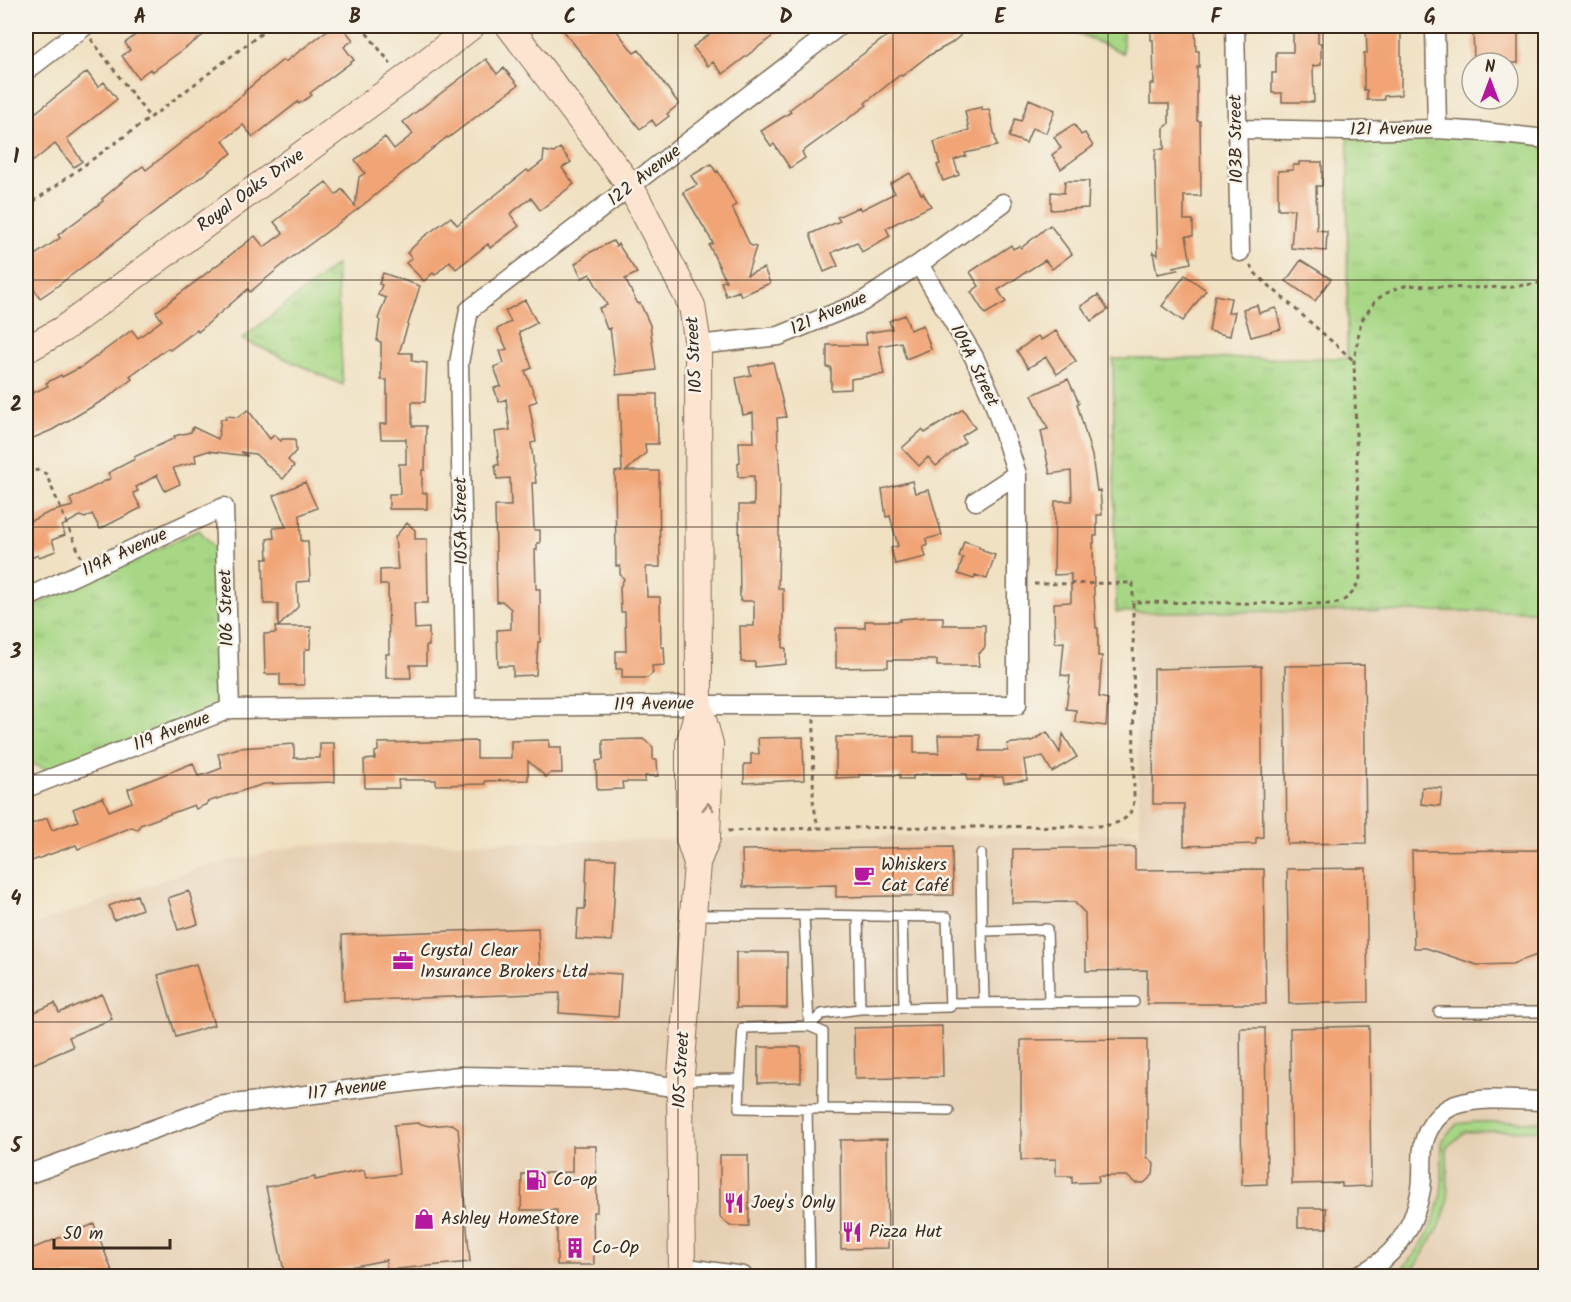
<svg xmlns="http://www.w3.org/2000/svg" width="1571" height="1302" font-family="Kalam,sans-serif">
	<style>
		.built { fill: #e6d0b4 }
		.grass { fill: url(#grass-tufts); stroke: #718052; stroke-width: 1.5 }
		.building { fill: #f1a577 }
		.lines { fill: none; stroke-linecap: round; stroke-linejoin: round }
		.lane-casing { stroke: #7a6a57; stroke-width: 12 }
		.street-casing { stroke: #7a6a57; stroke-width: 21 }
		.secondary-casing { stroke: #7a6a57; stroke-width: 28 }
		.path { stroke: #7a6a57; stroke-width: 3; stroke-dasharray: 4.5 4.5; stroke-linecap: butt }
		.lane { stroke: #fff; stroke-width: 9 }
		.street { stroke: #fff; stroke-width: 18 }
		.secondary { stroke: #fde4d1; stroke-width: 26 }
		.oneway { stroke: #9c8778 }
		.grid { fill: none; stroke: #3b2a1e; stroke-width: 1.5; stroke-opacity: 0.55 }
		.labels { text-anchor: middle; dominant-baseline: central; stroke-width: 5; stroke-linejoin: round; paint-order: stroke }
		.street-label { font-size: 18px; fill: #3b2a1e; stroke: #f7f3e8 }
		.poi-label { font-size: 18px; fill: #3b2a1e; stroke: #f7f3e8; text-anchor: start }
		.neatline { fill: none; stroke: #3b2a1e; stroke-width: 2 }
		.grid-label { font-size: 20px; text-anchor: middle; font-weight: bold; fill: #3b2a1e }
	</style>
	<defs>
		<pattern id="grass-tufts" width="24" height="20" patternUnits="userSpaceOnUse" patternTransform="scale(1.5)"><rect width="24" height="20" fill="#a7d785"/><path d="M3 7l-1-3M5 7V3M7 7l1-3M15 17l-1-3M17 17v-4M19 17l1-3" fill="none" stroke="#91b972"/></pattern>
	</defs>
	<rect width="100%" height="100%" fill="#f7f3e8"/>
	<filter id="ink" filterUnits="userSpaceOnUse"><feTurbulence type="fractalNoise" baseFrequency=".0167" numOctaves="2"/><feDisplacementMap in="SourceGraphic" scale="12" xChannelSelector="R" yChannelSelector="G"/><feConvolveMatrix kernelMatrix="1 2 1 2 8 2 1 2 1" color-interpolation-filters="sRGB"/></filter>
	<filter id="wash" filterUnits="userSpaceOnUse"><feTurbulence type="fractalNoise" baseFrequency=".008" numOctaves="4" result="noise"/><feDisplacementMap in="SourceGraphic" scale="24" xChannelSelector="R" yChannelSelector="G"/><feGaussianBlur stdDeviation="1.35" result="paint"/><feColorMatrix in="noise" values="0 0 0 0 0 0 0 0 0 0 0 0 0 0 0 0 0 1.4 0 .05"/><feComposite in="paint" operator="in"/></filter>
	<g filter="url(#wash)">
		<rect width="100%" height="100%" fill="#f0e1c2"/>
		<path class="built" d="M1133 611H1545V1276H26V927L199 868 301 845 1140 833Z"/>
		<path class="grass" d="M1062 26H1123V53Z
			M1348 131 1545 139V611L1116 612 1113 359 1347 358Z
			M336 265 343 385 242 339Z
			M199 530 216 549 217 710 50 771 33 764 26 743V609Z
			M1474 1122H1545V1130L1465 1132 1447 1147 1448 1202 1440 1226 1413 1270 1412 1276H1395C1421 1251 1440 1220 1442 1183 1443 1169 1441 1154 1442 1140L1457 1124Z"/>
		<g id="blocks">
			<path class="building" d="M148 26H216L152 72 150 69 138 78 122 56 130 50 125 43Z
				M333 26H342L353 40 344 47 354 60 310 93 312 95 299 104 298 102 253 137 243 125 223 141 232 153 52 290 40 298 31 284 26 287V261L60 238 58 235 103 201 102 199 132 174 143 166 146 170 245 93 244 92 273 68 283 60 285 62Z
				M560 26H613L634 53 639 50 679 104 667 114 669 116 656 126 652 120 640 129Z
				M721 26H786L723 74 713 62 708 66 693 47Z
				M900 26H969L959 33 960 36 950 44 928 56 902 76 900 75 865 103 867 105 802 152 805 158 790 168 774 144 771 146 761 131 791 112 789 110Z
				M1151 26H1195L1196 51H1199V67H1197V121H1200L1201 196H1184V220H1193V236H1186L1191 263 1173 267 1178 270 1157 274 1153 252 1158 255 1155 158 1156 149H1164V128L1169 124V104H1150V84H1154L1153 40H1151Z
				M1293 26H1318V43H1321V65L1313 66 1314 102H1282V93H1272V73H1276V52H1293Z
				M1366 26H1401V95L1384 96V100H1367V90H1364V53H1367Z
				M1473 26H1514V28H1518V63H1474Z
				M486 59 497 74 504 68 518 85 448 138 447 137 358 209 291 258 250 292 248 289 198 332 197 330 170 350 168 348 130 376 132 379 107 398 52 430 31 439 26 427V396L48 386 46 383 61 375 62 377 79 368V369L132 330 138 338 162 320 156 312 255 236 264 247 283 233 274 222 326 182 336 195 342 189 355 206 359 177 365 173 355 160 385 137 394 149 413 134 403 122Z
				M87 72 98 87 104 82 117 99 67 139 82 161 74 167 55 144 32 162 26 154V120Z
				M1029 99 1055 110 1046 133 1032 128 1026 143 1009 137 1015 119 1021 121Z
				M982 107V110L989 109 997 146 965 153 966 156 954 160 959 175 943 181 937 165 940 164 934 142 969 130 965 111Z
				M1074 124 1081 135 1085 133 1093 146 1061 169 1052 155 1061 148 1054 137Z
				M560 148 571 162 562 168 574 184 540 210 531 198 510 214 519 226 490 248 488 244 456 269 450 261 435 275 433 273 424 281 406 263 412 258 407 253 422 238 451 217 457 225 527 170 529 172 543 161 544 151 554 153Z
				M1299 162H1322V186H1316L1317 230 1327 231 1326 251 1291 248 1294 209H1278V171L1293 170V165H1299Z
				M711 164 716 172 718 171 736 205 732 207 750 245 756 247 747 275 764 268 770 283 741 296 739 291 726 296 721 282 726 281 709 245 713 243 683 192 697 185 691 176Z
				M910 173 921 194 923 193 931 206 886 228 890 236 862 252 857 242 835 251 832 253 838 266 824 272 810 234 840 221 837 217 859 207 861 210 895 193 890 184Z
				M1065 181H1089L1088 208 1051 210V192L1064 193Z
				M1050 225 1072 254 1052 269 1045 260 998 290 1006 302 985 314 971 292 979 286 970 272 1011 245 1013 249 1019 246 1021 248Z
				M613 241 616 246 618 244 637 273 625 279 638 304 640 303 650 325 656 370 616 375 610 328 607 329 599 308 607 305 590 274 582 278 575 264 589 253Z
				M1301 260 1331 279 1315 301 1286 281Z
				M383 273 420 286 399 353H412V361L427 363 425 402H412V426H426L425 470H422V493H427V509H389V494H400L399 464H406V439H381L380 424H387V380H381V342L377 341 380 320 378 319 386 298 378 295 382 285 379 284Z
				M1185 275 1206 290 1183 321 1162 306Z
				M1098 295 1108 310 1091 321 1081 306Z
				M1215 295 1231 298 1228 313 1235 311 1230 336 1209 331Z
				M525 300 537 323 519 332 532 368 525 371 537 401 529 404 536 442 531 443 536 483H532L534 530H540V543H537V550H535L536 589H540V642H538L536 675 513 676V666H498L497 630 511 629V609L502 601 497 602 495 506H511L510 478 497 479 495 465H499L495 432 510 430 506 399 499 402 494 388 501 386 494 367 504 363 500 351 507 349 497 329 511 322 505 311Z
				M1257 305 1259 313 1276 308 1281 329 1251 337 1243 309Z
				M905 315 910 330 923 325 931 349 906 359 901 342 879 346 884 374 851 379V389L831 390V367L827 368V345H867L865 333 892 329 889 321Z
				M1056 331 1076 361 1057 374 1046 357 1028 368 1017 351 1038 336 1041 340Z
				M773 362 786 417 777 418 780 482 778 588H783V648H786V664L755 667V662H741L740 626H754V601H740L739 505H754V476L738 477V463L740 462 739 442H754L753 413 743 415 736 378 751 375 749 367Z
				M1068 379 1079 403 1077 404 1092 456 1097 491 1100 490 1102 515H1097V536H1094V543H1093L1094 594 1096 628H1098V656H1102L1099 697 1108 699 1106 726 1075 722 1076 710 1066 709 1070 676 1061 675 1064 642 1055 643 1054 603 1071 602V574L1054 575 1055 501H1072L1071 471 1050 474 1041 431 1048 429 1032 395Z
				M619 394H657L658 444H645L646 453 626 471H659L660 567H646L647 597H660L661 647H664L665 665 652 666 653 673 647 678H622V669H616V651H626L625 612H621L620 587 624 579 620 574V566H616L615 472 622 471Z
				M963 409 975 428 962 436 965 442 936 466 928 457 919 466 902 448 922 430 925 433Z
				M248 410 270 439 274 435 281 441 282 439H295L296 451 288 460 294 466 283 479 255 454 241 452 248 456 208 451 195 455 196 462 173 468 180 484 165 491 157 475 136 487 138 491 133 493 141 508 100 529 92 514 85 518 80 516 62 526 65 535 52 540 56 551 39 557 38 555 26 560V523L50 512 73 506 70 499 111 478 108 473 135 459 134 457 175 438 174 436 191 432 193 427 218 439 221 419H226V416L238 417Z
				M912 481 915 493 929 490 942 535 926 539 927 546 923 547 926 557 895 564 891 548 898 546 890 516 886 517 882 489Z
				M305 482 317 508 300 515 301 541H308L310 581 297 582 298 607 278 627H311L310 649H306L304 652V685H280V674H265L264 634 276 633 275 627H278V604H264L263 559H268L267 539 274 538 273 528 286 527 273 496Z
				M407 523 415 530V539H427L428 603H414L415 629 429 628V646H426V665H410L411 678H386V654H389L388 585H380V570L398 569 395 537Z
				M964 541 979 546V548L983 549V551L995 555 987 579 975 575 974 579 958 574 963 558 959 557Z
				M928 617H943V625H985V647L978 655 979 666H937V660H888V667L836 668V628H865V621H900V619Z
				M1364 665 1366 843 1287 844 1285 666Z
				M1261 666 1263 837 1256 838V844L1184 846V804H1153L1154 669Z
				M1047 732 1060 753 1063 734 1077 757 1052 772 1043 756 1024 760 1027 780 1004 783 1003 777H980V780H967V774H923L913 776V779H900V775H859V777L836 778V737L914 736V753H939L938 735H980V751H1008L1007 744 1032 741Z
				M803 737 804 780 744 783V764H751V754H759L758 738Z
				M643 739 653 747V760H657L658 776H645V782H622L623 789 597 790 596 761 603 760V740Z
				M549 740V747H561L562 773H551L546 777 528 761V780L485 781V784L436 785V780H398L399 788H365L364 760 375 759V752L378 751V743L477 741V758H511V741Z
				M320 743H334L335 782 264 784 207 802V804L196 809 194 805 140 825 138 830 132 827 78 849 76 845 26 863V826L47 818 52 830 78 821 73 809 103 797 109 811 132 802 128 789 193 763 198 776 209 773 222 768 218 754 239 748 294 744V758H320Z
				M1422 787 1442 788 1440 806 1421 804Z
				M952 847 953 895 836 897V885L743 887 742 850Z
				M1135 847V870L1264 869 1266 1004H1147V970L1086 971 1085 913 1074 902 1012 903 1013 849Z
				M1545 850V952L1512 964 1477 965 1426 948H1414L1412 851Z
				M587 858 616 859 612 941 576 939 578 909H585Z
				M1366 868 1368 1002 1289 1004 1287 869Z
				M189 891 198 924 178 930 168 898Z
				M137 895 142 909 114 920 109 906Z
				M538 928 540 969 621 974 618 1017 559 1013 560 993 344 1001 342 935Z
				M736 952H787V1008H736Z
				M196 964 214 1025 176 1037 158 975Z
				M102 994 112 1019 69 1037 73 1047 33 1064 26 1044V1016L55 1003 59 1013Z
				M942 1026 943 1077 855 1079 854 1028Z
				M1369 1026 1371 1186 1342 1187V1183L1292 1184 1290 1028Z
				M1240 1028H1265L1267 1184 1242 1185Z
				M1147 1039V1157L1154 1164 1153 1175 1144 1183H1135L1127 1176H1098L1099 1182 1072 1183V1176H1056V1159L1021 1160V1040Z
				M758 1047H801V1082L758 1083Z
				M418 1123 429 1126 452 1124 458 1128 470 1262 387 1270 386 1260 334 1270 335 1276H285L266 1187 315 1177V1180L364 1170 366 1178 399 1174 394 1125Z
				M887 1139 888 1248 841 1249 840 1140Z
				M572 1146H596L597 1212H593L594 1265H557V1210H521L522 1174 572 1172Z
				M720 1155H748L749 1226H730L720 1217Z
				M1298 1208H1326L1327 1228H1298Z
				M94 1224 114 1276H26V1251Z"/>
		</g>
	</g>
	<g filter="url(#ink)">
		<use href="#blocks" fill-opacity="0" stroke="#7a6a57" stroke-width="1.5"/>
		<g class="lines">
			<g class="lane-casing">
				<path id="lane" d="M981 854 982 931
					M858 916 860 1009
					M902 916 904 1008
					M984 1002 982 931 1047 929 1049 1002
					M950 1003 1134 1002
					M1439 1012H1546
					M740 1079 739 1108 823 1109V1032L809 1026 822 1014 860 1009 950 1007 947 917 804 915
					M683 1080 740 1079 743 1028 809 1026 804 915H695
					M807 1109 810 1276
					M823 1109 949 1111"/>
			</g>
			<g class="street-casing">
				<path id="street" d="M1235 26 1240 252
					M1435 26 1437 129
					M26 71 85 26
					M1237 129 1348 131 1437 129 1484 132 1546 139
					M698 345 779 336 862 302 919 264 1003 203
					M976 501 1017 474
					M26 598 224 507 230 709
					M466 707 459 363 469 310 839 26
					M26 788 230 709 699 705H1017V474L993 400 974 357 919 264
					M26 1175 218 1106 459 1076 617 1079 680 1088
					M681 1267 743 1276
					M1356 1276C1393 1260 1414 1229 1421 1189 1425 1161 1416 1143 1436 1119 1441 1113 1450 1106 1459 1104 1485 1096 1518 1101 1546 1101"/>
			</g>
			<g class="secondary-casing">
				<path id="secondary" d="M509 26 631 187 692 306 698 345 699 705 689 745V839L697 863
					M26 350 63 329 403 80 472 26
					M682 1276 680 1088 697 863 707 838 710 744 700 708"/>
			</g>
			<path class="path" d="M361 26 391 64
				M91 39 150 118 271 26
				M26 207 150 118
				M1250 265 1256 274 1354 361
				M26 473 38 470 46 474 81 557
				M1034 584 1133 583V602
				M814 719 813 800 818 828
				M728 831 818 828 1099 826C1117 825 1132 820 1134 800L1133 602 1332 604C1348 601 1354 593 1360 578L1354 361 1361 321 1377 299 1392 290 1408 285 1466 288 1512 287 1546 282"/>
			<use href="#lane" class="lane"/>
			<use href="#street" class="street"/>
			<use href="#secondary" class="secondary"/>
		</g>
		<defs><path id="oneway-chevron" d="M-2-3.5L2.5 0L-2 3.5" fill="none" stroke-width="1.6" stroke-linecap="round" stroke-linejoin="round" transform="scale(1.5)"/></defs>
		<use class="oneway" href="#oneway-chevron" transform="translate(708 807) rotate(-89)"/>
	</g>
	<path class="grid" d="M248 26V1276M463 26V1276M678 26V1276M893 26V1276M1108 26V1276M1323 26V1276M26 280H1546M26 527H1546M26 775H1546M26 1022H1546"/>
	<defs>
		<g id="cafe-bare" transform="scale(1.62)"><path d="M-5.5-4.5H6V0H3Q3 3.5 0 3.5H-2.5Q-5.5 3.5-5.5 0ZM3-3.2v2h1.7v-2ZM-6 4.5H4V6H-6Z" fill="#b5179e" stroke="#f7f3e8" stroke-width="2.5" paint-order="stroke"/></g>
		<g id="office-bare" transform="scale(1.62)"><path d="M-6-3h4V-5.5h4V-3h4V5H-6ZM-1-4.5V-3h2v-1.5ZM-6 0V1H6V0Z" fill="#b5179e" stroke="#f7f3e8" stroke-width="2.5" paint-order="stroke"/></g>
		<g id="fuel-bare" transform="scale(1.62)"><path d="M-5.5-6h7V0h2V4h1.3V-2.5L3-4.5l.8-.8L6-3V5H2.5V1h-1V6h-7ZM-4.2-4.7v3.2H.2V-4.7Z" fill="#b5179e" stroke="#f7f3e8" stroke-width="2.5" paint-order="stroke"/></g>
		<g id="restaurant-bare" transform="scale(1.62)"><path d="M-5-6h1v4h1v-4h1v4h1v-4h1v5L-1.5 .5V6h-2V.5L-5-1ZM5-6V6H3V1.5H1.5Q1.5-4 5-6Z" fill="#b5179e" stroke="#f7f3e8" stroke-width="2.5" paint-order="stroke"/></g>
		<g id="shop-bare" transform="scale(1.62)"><path d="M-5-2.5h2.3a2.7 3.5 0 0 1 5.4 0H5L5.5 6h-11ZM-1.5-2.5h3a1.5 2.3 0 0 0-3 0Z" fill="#b5179e" stroke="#f7f3e8" stroke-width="2.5" paint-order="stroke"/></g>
		<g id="building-bare" transform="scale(1.62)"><path d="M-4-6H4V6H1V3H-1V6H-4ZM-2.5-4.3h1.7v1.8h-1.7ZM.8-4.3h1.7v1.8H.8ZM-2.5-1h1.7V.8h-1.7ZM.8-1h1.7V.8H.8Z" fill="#b5179e" stroke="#f7f3e8" stroke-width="2.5" paint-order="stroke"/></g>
	</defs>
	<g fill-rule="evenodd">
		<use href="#cafe-bare" x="864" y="875"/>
		<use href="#office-bare" x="403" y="961"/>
		<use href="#fuel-bare" x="536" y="1180"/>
		<use href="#restaurant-bare" x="734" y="1203"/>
		<use href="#shop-bare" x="424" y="1219"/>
		<use href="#restaurant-bare" x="852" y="1232"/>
		<use href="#building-bare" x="575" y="1248"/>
	</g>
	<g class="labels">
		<g class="street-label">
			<text transform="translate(1391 130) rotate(-1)">121 Avenue</text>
			<text transform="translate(1237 139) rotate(-91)">103B Street</text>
			<text transform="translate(645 176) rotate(-38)">122 Avenue</text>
			<text transform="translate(251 191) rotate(-36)">Royal Oaks Drive</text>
			<text transform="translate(829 314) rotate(-24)">121 Avenue</text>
			<text transform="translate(695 355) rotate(-93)">105 Street</text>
			<text transform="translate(974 366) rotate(64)">104A Street</text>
			<text transform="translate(462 521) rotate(-91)">105A Street</text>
			<text transform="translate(125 553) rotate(-25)">119A Avenue</text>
			<text transform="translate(227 608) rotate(-92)">106 Street</text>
			<text transform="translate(654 705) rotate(-1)">119 Avenue</text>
			<text transform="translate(172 732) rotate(-21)">119 Avenue</text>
			<text transform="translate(682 1070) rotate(-87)">105 Street</text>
			<text transform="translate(347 1090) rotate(-7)">117 Avenue</text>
		</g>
		<g class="poi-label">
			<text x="881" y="865">Whiskers<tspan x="881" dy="21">Cat Café</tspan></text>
			<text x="420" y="951">Crystal Clear<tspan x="420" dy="21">Insurance Brokers Ltd</tspan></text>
			<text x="553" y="1180">Co-op</text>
			<text x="751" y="1203">Joey's Only</text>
			<text x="441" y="1219">Ashley HomeStore</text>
			<text x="869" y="1232">Pizza Hut</text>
			<text x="592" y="1248">Co-Op</text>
		</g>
	</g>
	<rect width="1571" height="1302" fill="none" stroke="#f7f3e8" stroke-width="66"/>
	<g transform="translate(1490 81)"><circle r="28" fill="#f7f3e8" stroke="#aca397" stroke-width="1.5"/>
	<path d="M0-4.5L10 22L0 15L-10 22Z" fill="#b5179e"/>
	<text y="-9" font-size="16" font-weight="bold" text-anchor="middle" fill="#3b2a1e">N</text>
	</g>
	<path d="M54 1239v9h116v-9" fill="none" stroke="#3b2a1e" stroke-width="3"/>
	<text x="63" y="1239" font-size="18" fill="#3b2a1e" stroke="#f7f3e8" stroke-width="4.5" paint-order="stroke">50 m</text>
	<rect x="33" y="33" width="1505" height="1236" class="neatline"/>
	<g class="grid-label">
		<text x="140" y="23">A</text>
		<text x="355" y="23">B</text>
		<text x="570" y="23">C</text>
		<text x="786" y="23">D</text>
		<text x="1000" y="23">E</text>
		<text x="1216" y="23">F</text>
		<text x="1430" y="23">G</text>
		<text x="16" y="163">1</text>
		<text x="16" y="411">2</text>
		<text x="16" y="658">3</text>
		<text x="16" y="905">4</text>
		<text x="16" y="1152">5</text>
	</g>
</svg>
